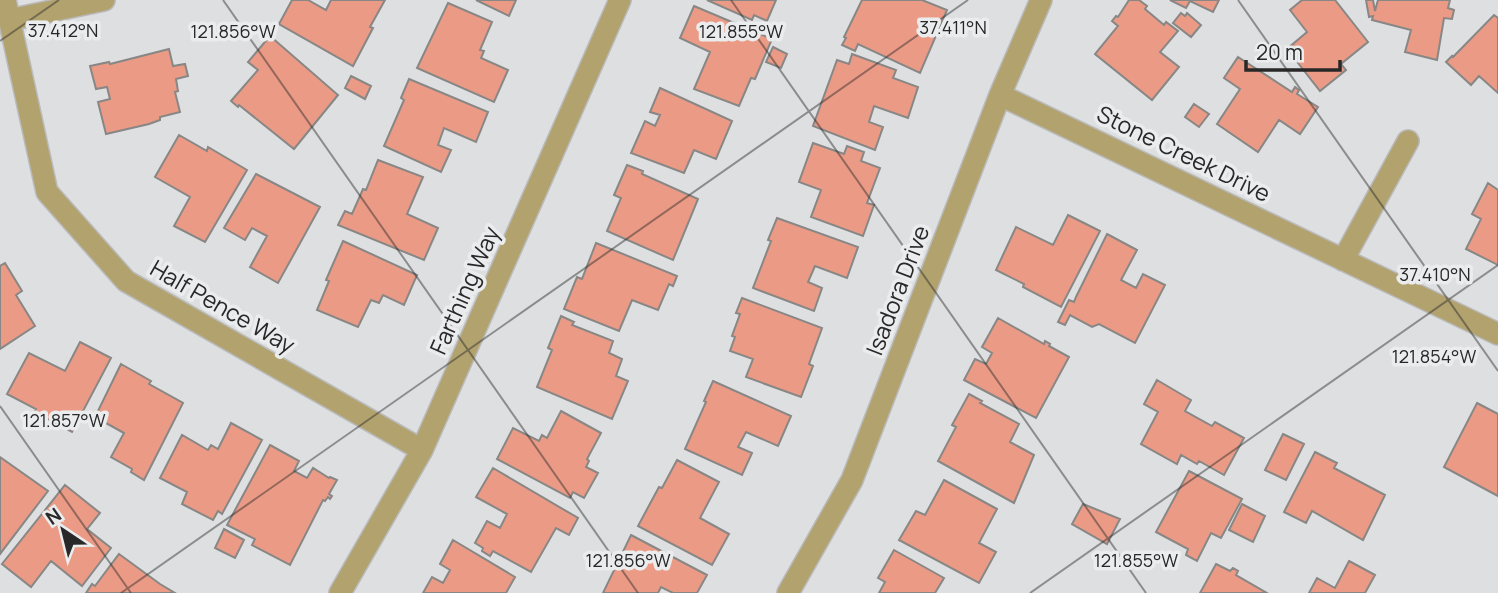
<svg xmlns="http://www.w3.org/2000/svg" width="1498" height="593" font-family="Manrope,sans-serif">
	<style>
		.building { fill: #eb9b85; stroke: #888786; stroke-width: 2 }
		.lines { fill: none; stroke-linecap: round; stroke-linejoin: round }
		.minor-casing { stroke: #bababb; stroke-width: 24 }
		.minor { stroke: #b2a26e; stroke-width: 21 }
		.ticks { fill: none; stroke: #282829; stroke-width: 2; stroke-opacity: 0.45 }
		.labels { text-anchor: middle; dominant-baseline: central; stroke-width: 7; stroke-linejoin: round; paint-order: stroke }
		.street-label { font-size: 23px; fill: #282829; stroke: #ebeced }
		.ticks-label { font-size: 18px; text-anchor: middle; fill: #282829; stroke: #ebeced; stroke-width: 7; stroke-linejoin: round; paint-order: stroke }
	</style>
	<rect width="100%" height="100%" fill="#dedfe0"/>
	<path class="building" d="M292 0H308L326 10 331 0H385L370 27 373 28 353 66 279 24Z
		M476 0H516L509 16Z
		M707 0H776L767 21 754 15 752 20Z
		M862 0H922L947 10 920 73 858 44 855 51 842 45 846 38 844 37Z
		M1129 0H1139L1147 6 1145 9 1164 25 1166 22 1178 31 1160 52 1179 67 1152 100 1095 54 1118 26 1112 21 1116 16 1118 17Z
		M1170 0H1219L1213 12 1190 1 1186 8Z
		M1302 0H1335L1368 42 1341 64 1346 70 1320 91 1287 49 1307 32 1290 10Z
		M1366 0H1373L1375 11 1378 0H1450L1448 8 1454 10 1452 19 1444 18 1437 60 1405 52 1411 30 1372 20 1373 16 1369 17Z
		M448 3 492 22 480 50 484 51 481 58 508 70 494 102 417 68Z
		M694 6 772 39 755 79 751 78 739 106 694 89 710 52 680 38Z
		M1181 13 1185 16 1187 13 1201 25 1191 37 1173 23Z
		M1494 15 1498 18V93L1479 76 1471 85 1446 62 1452 56 1453 57Z
		M270 36 338 95 294 149 239 105 238 107 231 101 258 70 248 62Z
		M773 47 787 54 781 68 766 62Z
		M169 49 173 66 185 64 188 76 176 79 178 91 175 92 180 112 160 117V120L149 124 106 134 98 102 110 99 107 87 96 89 90 66 109 62 110 64Z
		M852 54 896 70 893 78 918 87 908 118 874 106 869 122 883 127 875 150 813 126 837 60 849 64Z
		M1238 57 1292 92 1295 87 1299 90 1297 94 1318 107 1300 134 1279 120 1258 152 1217 124 1240 89 1224 78Z
		M351 76 371 86 365 99 345 88Z
		M409 79 488 112 476 142 444 128 438 145 451 150 441 172 384 146 404 100 401 98Z
		M660 88 732 121 716 159 694 150 684 173 631 153 645 121 655 126 660 115 650 112Z
		M1194 104 1209 114 1199 127 1185 117Z
		M179 135 207 151 208 147 247 170 205 242 174 226 190 197 155 177Z
		M813 143 844 154 847 146 864 152 861 161 880 168 867 203 874 205 863 236 811 217 821 190 799 182Z
		M378 160 423 177 407 214 438 228 424 260 338 225 345 211 352 214 363 189 366 190Z
		M627 165 643 171 642 174 698 199 673 260 607 231 621 198 614 195Z
		M256 174 320 207 278 283 250 267 267 236 252 228 245 240 224 228Z
		M1488 183 1498 190V265L1466 249 1481 219 1472 214Z
		M1068 215 1100 231 1061 307 1023 287 1024 284 996 270 1016 227 1053 245Z
		M777 218 858 247 847 278 815 266 808 282 822 288 814 311 753 288 771 241 768 240Z
		M1107 234 1137 250 1121 280 1136 288 1143 274 1165 285 1135 343 1099 324 1092 327 1070 315 1065 325 1058 322 1069 300 1074 302 1076 297Z
		M343 241 417 275 404 305 383 295 379 303 371 300 358 327 317 310 329 281 326 280Z
		M596 243 677 276 673 286 669 284 658 310 632 300 619 331 564 309 577 277 582 279Z
		M5 263 22 291 16 295 35 326 0 349V266Z
		M742 298 822 328 809 364 813 366 801 397 746 377 753 359 730 351 735 337 732 336 740 314 736 313Z
		M561 316 574 322 572 325 613 341 609 353 622 359 616 376 628 381 612 419 537 387 552 350 548 348Z
		M998 318 1044 344 1045 341 1050 344 1049 346 1069 357 1036 418 964 380 975 359 986 364 992 353 982 347Z
		M80 342 111 358 72 432 34 412 36 409 7 394 29 353 65 371Z
		M121 364 151 381 149 384 183 403 144 480 131 472 132 469 111 457 124 433 95 417Z
		M1157 380 1191 400 1185 411 1212 426 1215 422 1244 438 1224 475 1199 461 1197 464 1181 455 1177 464 1141 444 1158 412 1144 404Z
		M713 381 791 416 778 446 746 432 738 447 752 453 742 475 685 449 706 402 704 401Z
		M969 394 982 401 980 403 1019 424 1010 442 1034 455 1014 503 938 461 956 427 952 425Z
		M1477 403 1498 414V496L1444 467Z
		M561 411 601 433 587 459 589 461 586 467 598 473 584 498 573 492 570 498 497 459 513 428 539 441 542 435 547 438Z
		M231 423 262 440 222 514 218 511 213 520 182 504 187 492 160 478 182 435 208 450 211 445 218 449Z
		M1283 434 1304 444 1286 480 1265 470Z
		M270 445 299 461 294 471 307 478 313 468 329 478 330 477 337 480 329 494 332 496 330 499 328 497 325 501 323 500 290 565 252 545 255 539 227 525Z
		M1315 452 1337 463 1334 468 1385 495 1363 540 1312 511 1306 523 1284 512Z
		M0 457 48 491 0 554Z
		M677 460 719 482 700 518 729 534 712 565 638 526 659 487 662 488Z
		M493 468 578 518 569 535 556 528 531 572 493 551 490 556 482 551 483 548 475 543 487 521 500 528 507 514 476 497Z
		M1189 471 1242 499 1221 538 1211 533 1197 561 1186 555 1188 549 1156 532Z
		M944 480 997 509 979 543 996 552 979 583 899 540 916 511 925 515Z
		M65 485 100 513 87 529 111 548 82 586 51 561 31 587 2 564Z
		M1083 504 1120 519 1107 544 1072 524Z
		M1242 504 1265 516 1253 542 1229 530Z
		M224 529 244 540 235 558 215 548Z
		M631 535 707 575 697 593H673L661 587 658 593H603Z
		M453 540 515 577 506 593H423L432 577 443 583 450 570 440 564Z
		M894 550 944 578 935 593H879L885 582 878 578Z
		M119 554 160 584 175 593H86L92 584 95 586Z
		M1349 561 1375 575 1365 593H1309L1317 578 1335 588Z
		M1216 564 1230 571 1233 568 1238 571 1236 575 1267 593H1200Z"/>
	<g class="lines">
		<g class="minor-casing">
			<path id="minor" d="M5 0 47 192 126 281 422 450
				M9 20 104 0
				M1000 95 1498 334
				M1343 260 1408 141
				M340 593 422 450 620 0
				M788 593 852 480 1000 95 1041 0"/>
		</g>
		<use href="#minor" class="minor"/>
	</g>
	<path class="ticks" d="M223 0 638 593M731 0 1146 593M1238 0 1498 371M0 41 59 0M0 406 131 593M121 593 968 0M1030 593 1498 265"/>
	<g class="labels">
		<g class="street-label">
			<text transform="translate(1184 153) rotate(26)">Stone Creek Drive</text>
			<text transform="translate(464 290) rotate(-66)">Farthing Way</text>
			<text transform="translate(897 290) rotate(-69)">Isadora Drive</text>
			<text transform="translate(223 306) rotate(30)">Half Pence Way</text>
		</g>
	</g>
	<g class="ticks-label">
		<text x="953" y="34">37.411°N</text>
		<text x="63" y="37">37.412°N</text>
		<text x="741" y="38">121.855°W</text>
		<text x="233" y="38">121.856°W</text>
		<text x="1435" y="281">37.410°N</text>
		<text x="1434" y="363">121.854°W</text>
		<text x="64" y="427">121.857°W</text>
		<text x="628" y="567">121.856°W</text>
		<text x="1136" y="567">121.855°W</text>
	</g>
	<g transform="translate(63 530) rotate(325)" stroke="#ebeced" stroke-width="5" paint-order="stroke">
	<path d="M0-5L12 26L0 18L-12 26Z" fill="#282829"/>
	<text y="-10" font-size="19" font-weight="bold" text-anchor="middle" fill="#282829">N</text>
	</g>
	<path d="M1246 60v10h94v-10" fill="none" stroke="#282829" stroke-width="3.5"/>
	<text x="1256" y="60" font-size="21" fill="#282829" stroke="#ebeced" stroke-width="5" paint-order="stroke">20 m</text>
</svg>
